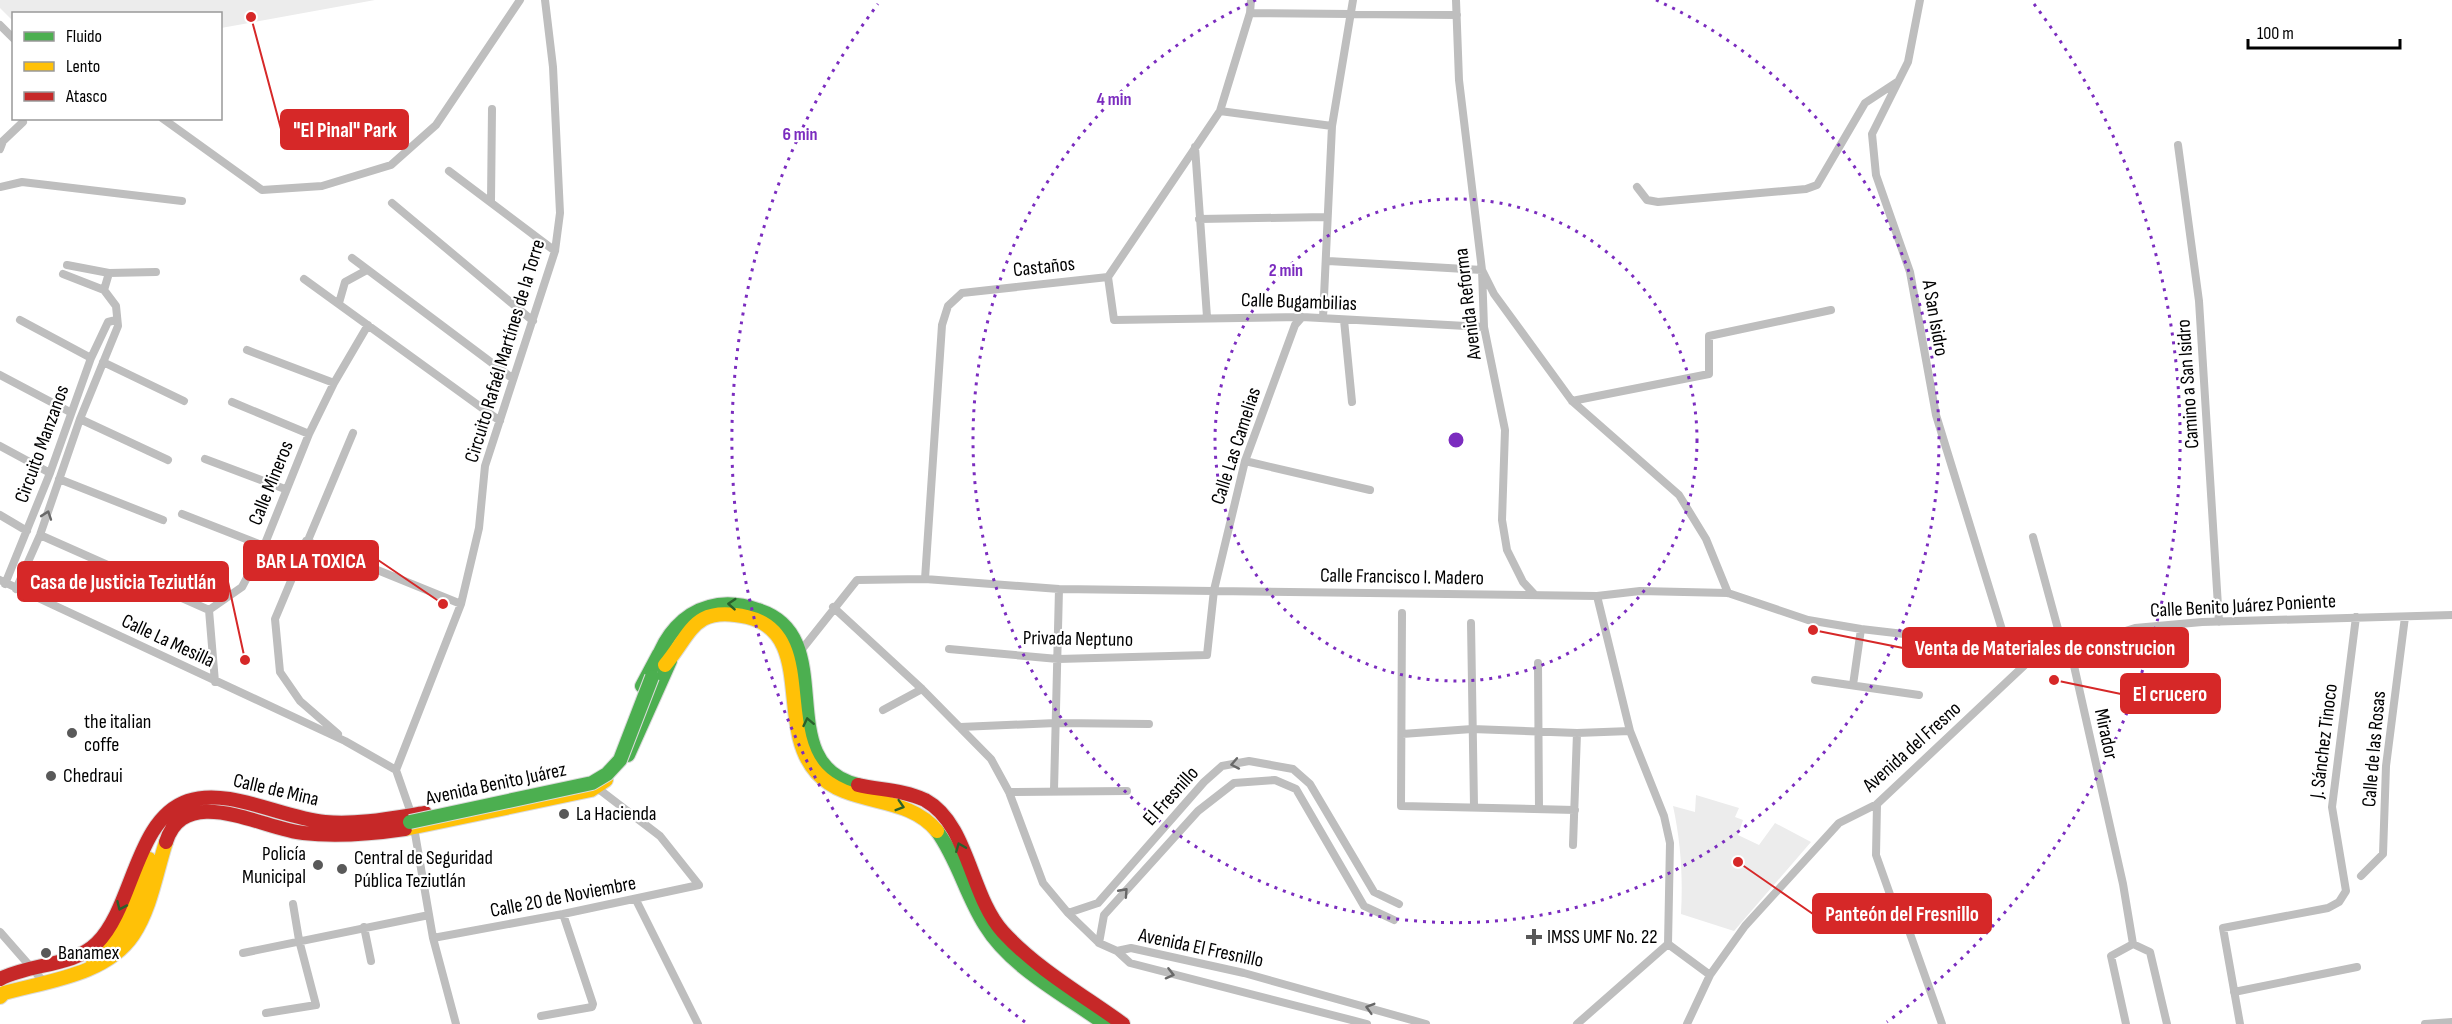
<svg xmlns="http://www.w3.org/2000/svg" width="2452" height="1024" font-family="'Sofia Sans Condensed',sans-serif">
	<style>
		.green { fill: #ececec }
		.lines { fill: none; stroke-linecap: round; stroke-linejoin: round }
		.fast-casing { stroke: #dbdbdb; stroke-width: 16 }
		.slow-casing { stroke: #dbdbdb; stroke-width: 16 }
		.jam-casing { stroke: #dbdbdb; stroke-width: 16 }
		.street { stroke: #bebebe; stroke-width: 8 }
		.fast { stroke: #4caf50; stroke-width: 14 }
		.slow { stroke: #ffc107; stroke-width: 14 }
		.jam { stroke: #c62828; stroke-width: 14 }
		.fast-bridge-casing { stroke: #dbdbdb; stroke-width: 16; stroke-linecap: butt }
		.fast-bridge { stroke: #4caf50; stroke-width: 14 }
		.oneway { stroke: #686868 }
		.oneway2 { stroke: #2a602c }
		.ring { fill: none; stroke: #7b2cbf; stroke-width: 3; stroke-dasharray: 3 6 }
		.poi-dot { fill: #595959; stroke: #fff; stroke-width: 2 }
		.labels { text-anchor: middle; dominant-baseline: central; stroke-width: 4.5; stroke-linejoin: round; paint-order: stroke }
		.street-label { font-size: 20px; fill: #000; stroke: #fff }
		.poi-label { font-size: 20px; fill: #000; stroke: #fff; text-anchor: start }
		.centre { fill: #7b2cbf; stroke: #fff; stroke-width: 3 }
		.ring-label { font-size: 18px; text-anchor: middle; font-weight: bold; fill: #7b2cbf; stroke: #fff; stroke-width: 4.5; stroke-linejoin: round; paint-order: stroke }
		.leader { fill: none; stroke: #d62828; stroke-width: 2 }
		.callout-dot { fill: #d62828; stroke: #fff; stroke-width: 2 }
		.callout { fill: #d62828; stroke: #d62828; stroke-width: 2 }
		.callout-label { font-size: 21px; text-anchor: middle; font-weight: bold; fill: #fff }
	</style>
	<rect width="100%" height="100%" fill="#fff"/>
	<path class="green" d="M0 0H375L221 28 220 14H14L13 21 0 8Z
		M1696 795 1739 808 1735 817 1743 820 1738 835 1759 845 1775 823 1811 842 1734 931 1681 914C1683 877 1681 843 1673 806L1695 812Z"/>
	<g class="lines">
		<g class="fast-casing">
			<path id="fast" d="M657 661C665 636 683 614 709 607 726 602 741 604 758 610 843 636 768 764 858 785
				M642 686 659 654
				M628 755 670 661
				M937 831C958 860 966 895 985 925 1011 968 1065 995 1105 1024"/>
		</g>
		<g class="slow-casing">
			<path id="slow" d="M665 665C692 633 693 605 747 617 816 633 775 727 817 773 849 808 906 793 937 831
				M405 829 591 790 606 780
				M93 961C132 926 134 907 149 859
				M0 997 4 993C47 981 106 975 133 935 151 908 156 873 166 842"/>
		</g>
		<g class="jam-casing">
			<path id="jam" d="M858 785C880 790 904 790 925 800 969 824 970 896 1003 932 1037 969 1083 995 1123 1024
				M166 842C185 782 263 829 303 833 337 837 371 834 405 829
				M0 979C30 963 73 967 97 943 134 906 135 819 188 801 228 787 282 818 325 822 358 825 393 818 425 813"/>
		</g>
		<path class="street" d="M1456 0 1459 80 1482 270 1484 327 1505 430 1502 520 1507 550 1523 582 1535 595
			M1920 0 1908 62 1872 134 1876 175 1910 272 1936 415 2007 646
			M1250 13 1457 15
			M0 25 14 39
			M1220 111 1332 126
			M162 118 262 190 322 186 391 165 436 125 520 0
			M2178 145 2199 301 2219 622
			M1195 147 1207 317
			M0 149 3 141 23 122
			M449 171 555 251
			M0 187 22 182 182 201
			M1637 187 1647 200 1658 202 1806 189 1817 185 1865 103 1897 82
			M491 201 492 109
			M392 203 533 321
			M1199 219 1327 217
			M352 258 512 378
			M1328 261 1482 270 1494 294 1572 401 1679 495 1706 539 1728 593
			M67 265 109 273 156 272
			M1108 277 1114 320 1302 317 1484 327
			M1108 277 1220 111 1250 13 1251 0
			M304 279 500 421
			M104 290 109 273
			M339 303 345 282 367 270
			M1323 318 1332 126 1353 0
			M20 320 91 358
			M1344 320 1352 402
			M247 350 334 383
			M103 362 184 401
			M0 375 70 412
			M1572 401 1709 374V336L1831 310
			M232 402 309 434
			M80 419 168 460
			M0 446 50 473
			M205 459 285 489
			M1245 461 1370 490
			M59 479 163 520
			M182 514 264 546
			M0 515 27 531
			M40 535 209 610
			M2033 537 2061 640 2070 648 2123 884 2133 944
			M306 541 461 604
			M925 579 942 325 948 306 962 293 1108 277
			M0 580 345 741 396 770 412 816 433 938 456 1024
			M5 584 50 473 91 358 108 322 116 320
			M16 589 40 535 80 419 118 326 116 306 104 290 63 274
			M833 607 922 689 991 759 1009 792 1043 883 1068 913 1099 943 1117 951 1130 963 1367 1024
			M1402 613 1401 806 1575 810
			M1471 623 1474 806
			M949 649 1058 659 1207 655 1214 590 1245 461 1295 325 1302 317
			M799 653 857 580 925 579 1059 589 1597 596 1640 591 1728 593 1808 620 1861 629 2007 646 2029 661
			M1538 663 1539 809
			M1815 680 1919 695
			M215 682 209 610 242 587 264 546 309 434 334 383 368 325
			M1853 685 1861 629
			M883 710 922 689
			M960 727 1056 723 1149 724
			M338 734 300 701 280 672 275 619 353 433
			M1402 734 1472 729 1577 733 1630 731
			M396 770 461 604 479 528 485 466 555 251 560 213 553 67 545 0
			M1054 790 1059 589
			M1009 792 1127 791
			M1877 804 1876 855 1892 900 1908 928 1942 1024
			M1573 845 1577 733
			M2361 876 2383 854 2386 766 2405 617
			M636 900 698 1024
			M1068 913 1098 903 1204 782 1222 766 1249 761 1293 769 1310 784 1374 892 1399 904
			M364 927 371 961
			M0 932 43 981
			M433 938 563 914 699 885 660 836 596 787
			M1099 943 1104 915 1198 811 1234 783 1275 780 1296 789 1364 906 1394 920
			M1668 944 1710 975
			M2133 944 2150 952 2167 1024
			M1117 951 1131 948 1244 973 1426 1024
			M243 953 429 915
			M2234 992 2357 967
			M266 1013 316 1005 299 940 293 904
			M541 1016 592 1007 593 1004 563 914
			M1577 1024 1668 944 1670 843 1664 816 1630 731 1597 596
			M1687 1024 1710 975 1745 926 1839 823 1877 804 2029 661 2135 628 2202 622 2452 615
			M2126 1024 2111 956 2133 944
			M2240 1024 2223 928 2328 908 2339 902 2346 891 2332 807 2356 617
			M2425 1024 2452 1022"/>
		<use href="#fast" class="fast"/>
		<use href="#slow" class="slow"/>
		<use href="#jam" class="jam"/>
		<g class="fast-bridge-casing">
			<path id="fast-bridge" d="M410 822 592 783 607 774 620 760 652 677"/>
		</g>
		<use href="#fast-bridge" class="fast-bridge"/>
	</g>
	<defs><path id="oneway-chevron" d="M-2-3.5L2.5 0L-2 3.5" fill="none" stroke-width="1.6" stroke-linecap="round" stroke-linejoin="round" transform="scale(1.5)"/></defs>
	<g class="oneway">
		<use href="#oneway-chevron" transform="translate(47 515) rotate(-71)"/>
		<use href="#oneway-chevron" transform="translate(1235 764) rotate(169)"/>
		<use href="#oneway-chevron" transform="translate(1124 892) rotate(-48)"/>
		<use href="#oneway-chevron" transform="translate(1170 974) rotate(14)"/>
		<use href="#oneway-chevron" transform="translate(1370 1008) rotate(-164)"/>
	</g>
	<g class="oneway2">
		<use href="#oneway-chevron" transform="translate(732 604) rotate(-176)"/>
		<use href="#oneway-chevron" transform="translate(808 722) rotate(-102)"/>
		<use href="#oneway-chevron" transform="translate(900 806) rotate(17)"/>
		<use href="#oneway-chevron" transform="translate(960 847) rotate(-112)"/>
		<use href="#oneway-chevron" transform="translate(121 906) rotate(114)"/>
	</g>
	<g class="ring">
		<circle cx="1456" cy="440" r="241"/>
		<path d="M1656 0A483 483 0 1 1 1256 0"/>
		<path d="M1025 1022A724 724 0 0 1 878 4M2034 4A724 724 0 0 1 1887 1022"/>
	</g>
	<g class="poi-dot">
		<circle cx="72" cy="733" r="6"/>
		<circle cx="51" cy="776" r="6"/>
		<circle cx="564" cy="814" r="6"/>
		<circle cx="318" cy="865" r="6"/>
		<circle cx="342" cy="869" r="6"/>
		<path d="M1531 928h6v6h6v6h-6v6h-6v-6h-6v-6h6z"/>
		<circle cx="46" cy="953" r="6"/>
	</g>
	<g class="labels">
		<g class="street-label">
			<text transform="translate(1044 267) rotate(-6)">Castaños</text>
			<text transform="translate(1299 302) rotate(2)">Calle Bugambilias</text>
			<text transform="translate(1468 304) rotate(-97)">Avenida Reforma</text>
			<text transform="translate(1935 318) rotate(80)">A San Isidro</text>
			<text transform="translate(505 351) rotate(-73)">Circuito Rafaél Martínes de la Torre</text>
			<text transform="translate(2188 384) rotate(-94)">Camino a San Isidro</text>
			<text transform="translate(42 444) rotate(-70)">Circuito Manzanos</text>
			<text transform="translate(1236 446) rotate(-72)">Calle Las Camelias</text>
			<text transform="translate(271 483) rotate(-68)">Calle Mineros</text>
			<text transform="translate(1402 577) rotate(1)">Calle Francisco I. Madero</text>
			<text transform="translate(2243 606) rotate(-3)">Calle Benito Juárez Poniente</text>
			<text transform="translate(1078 639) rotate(1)">Privada Neptuno</text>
			<text transform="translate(168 641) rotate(25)">Calle La Mesilla</text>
			<text transform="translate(2106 734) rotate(78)">Mirador</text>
			<text transform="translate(2324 741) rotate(-83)">J. Sánchez Tinoco</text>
			<text transform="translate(1912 747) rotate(-42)">Avenida del Fresno</text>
			<text transform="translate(2374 749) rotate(-85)">Calle de las Rosas</text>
			<text transform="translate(496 784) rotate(-12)">Avenida Benito Juárez</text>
			<text transform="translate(276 790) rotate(13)">Calle de Mina</text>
			<text transform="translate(1171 796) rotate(-48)">El Fresnillo</text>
			<text transform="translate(563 897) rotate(-11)">Calle 20 de Noviembre</text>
			<text transform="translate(1201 948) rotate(12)">Avenida El Fresnillo</text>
		</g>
		<g class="poi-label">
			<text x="84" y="722">the italian<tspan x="84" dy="23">coffe</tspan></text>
			<text x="63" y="776">Chedraui</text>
			<text x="576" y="814">La Hacienda</text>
			<text x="306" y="854" text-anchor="end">Policía<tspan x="306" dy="23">Municipal</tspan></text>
			<text x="354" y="858">Central de Seguridad<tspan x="354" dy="23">Pública Teziutlán</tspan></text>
			<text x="1547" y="937">IMSS UMF No. 22</text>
			<text x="58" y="953">Banamex</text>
		</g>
	</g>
	<circle cx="1456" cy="440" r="9" class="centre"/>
	<g class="ring-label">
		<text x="1114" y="105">4 min</text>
		<text x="800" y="140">6 min</text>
		<text x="1286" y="276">2 min</text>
	</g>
	<path class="leader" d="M251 17L281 129M443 604L378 560M245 660L228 582M1813 630L1903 648M2054 680L2121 694M1738 862L1813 914"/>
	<g class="callout-dot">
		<circle cx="251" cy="17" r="6"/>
		<circle cx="443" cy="604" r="6"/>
		<circle cx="245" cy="660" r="6"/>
		<circle cx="1813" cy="630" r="6"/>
		<circle cx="2054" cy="680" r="6"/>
		<circle cx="1738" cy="862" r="6"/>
	</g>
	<g class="callout">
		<rect x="281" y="110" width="127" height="39" rx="6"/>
		<rect x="244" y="541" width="134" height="39" rx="6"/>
		<rect x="18" y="562" width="210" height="39" rx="6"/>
		<rect x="1903" y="628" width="285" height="39" rx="6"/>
		<rect x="2121" y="674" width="99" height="39" rx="6"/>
		<rect x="1813" y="894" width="178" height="39" rx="6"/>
	</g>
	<g class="callout-label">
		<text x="345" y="137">"El Pinal" Park</text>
		<text x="311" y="568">BAR LA TOXICA</text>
		<text x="123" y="589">Casa de Justicia Teziutlán</text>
		<text x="2045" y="655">Venta de Materiales de construcion</text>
		<text x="2170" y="701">El crucero</text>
		<text x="1902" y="921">Panteón del Fresnillo</text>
	</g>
	<rect x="12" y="12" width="210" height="108" fill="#ffffff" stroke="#999999" stroke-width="1.5"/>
	<rect x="24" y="32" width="30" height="9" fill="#4caf50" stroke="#999999" stroke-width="1.5"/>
	<text x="66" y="42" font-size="18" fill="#000000">Fluido</text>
	<rect x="24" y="62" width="30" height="9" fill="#ffc107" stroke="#999999" stroke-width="1.5"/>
	<text x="66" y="72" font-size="18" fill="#000000">Lento</text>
	<rect x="24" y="92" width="30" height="9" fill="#c62828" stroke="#999999" stroke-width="1.5"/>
	<text x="66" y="102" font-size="18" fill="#000000">Atasco</text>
	<path d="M2248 39v9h152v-9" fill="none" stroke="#000000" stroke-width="3"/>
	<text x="2257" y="39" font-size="18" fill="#000000" stroke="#ffffff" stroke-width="4.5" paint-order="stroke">100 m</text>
</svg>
